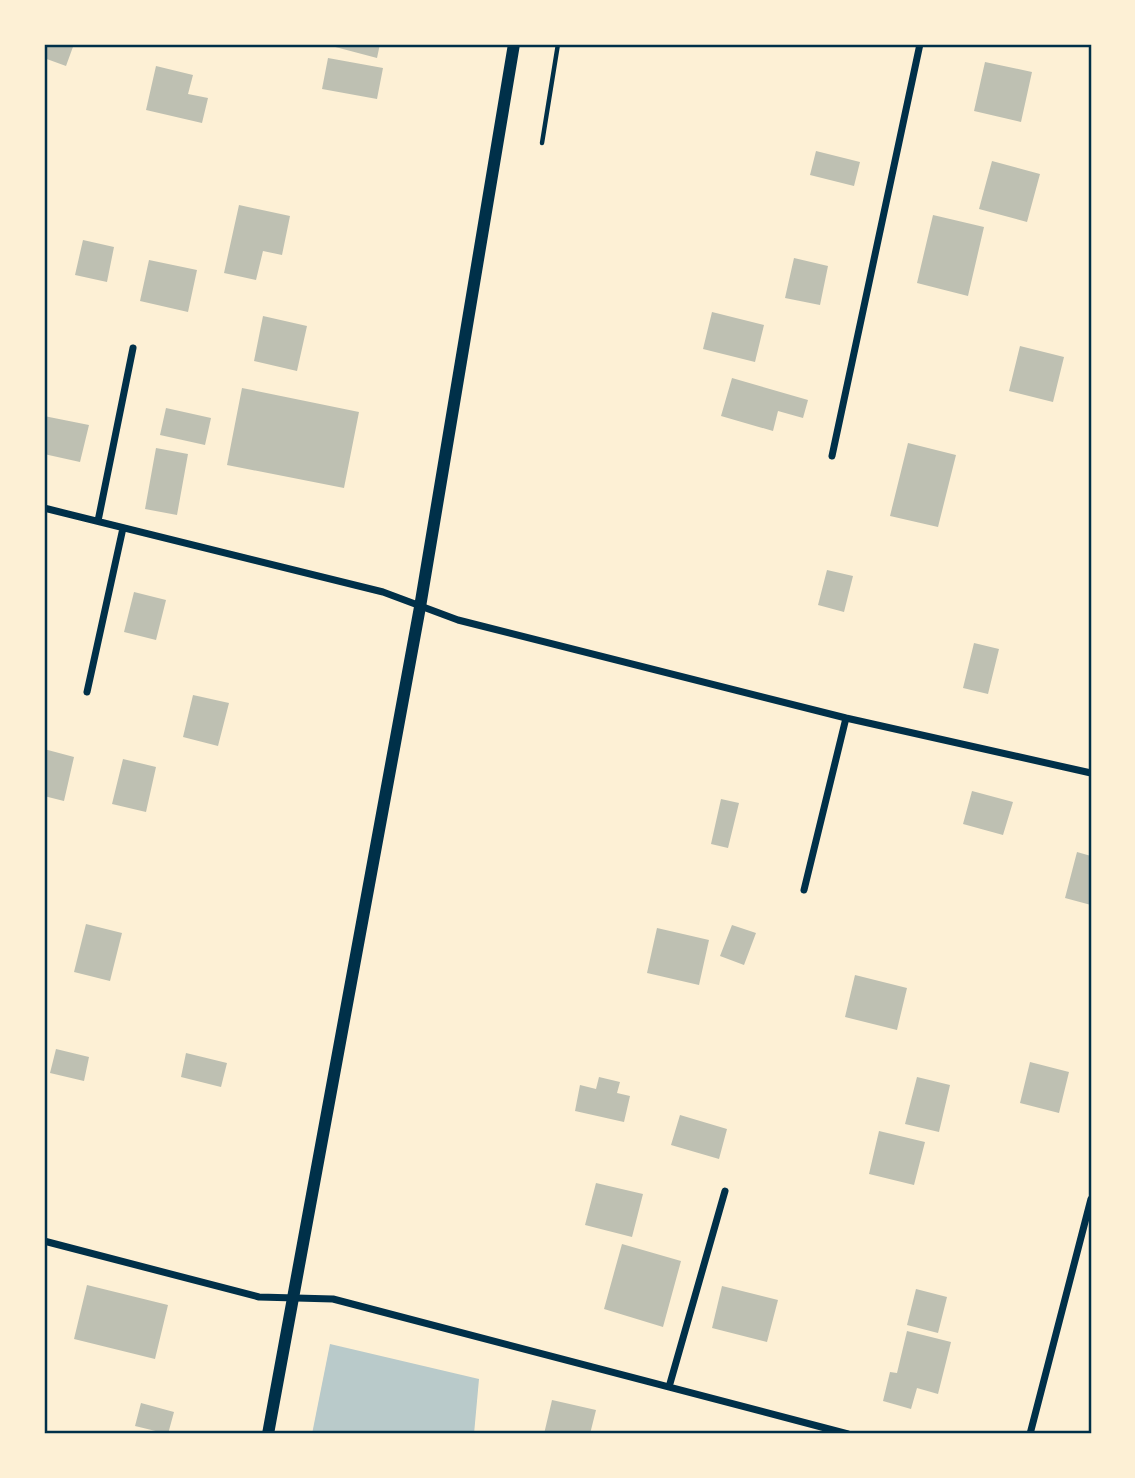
<svg xmlns="http://www.w3.org/2000/svg" width="1135" height="1478" font-family="'PT Sans',sans-serif">
	<style>
		.green { fill: #b9caca }
		.building { fill: #bec0b2 }
		.lines { fill: none; stroke-linecap: round; stroke-linejoin: round }
		.path { stroke: #003049; stroke-width: 4.5 }
		.minor { stroke: #003049; stroke-width: 7 }
		.tertiary { stroke: #003049; stroke-width: 12 }
		.neatline { fill: none; stroke: #003049; stroke-width: 2.5 }
	</style>
	<rect width="100%" height="100%" fill="#fdf0d5"/>
	<path class="green" d="M330 1344 479 1379 474 1434H312Z"/>
	<path class="building" d="M44 44H74L66 66 44 58Z
		M324 44H380L377 58Z
		M328 58 383 68 377 99 322 89Z
		M985 62 1032 72 1021 122 974 111Z
		M156 66 193 75 188 94 208 98 202 123 146 110Z
		M816 151 860 162 854 186 810 175Z
		M992 161 1040 174 1027 222 979 209Z
		M239 205 290 216 282 255 263 251 256 280 224 273Z
		M933 215 984 227 968 296 917 283Z
		M83 240 114 247 107 282 75 275Z
		M794 258 828 266 820 305 785 298Z
		M149 260 197 270 188 312 140 301Z
		M712 312 764 325 755 362 703 349Z
		M263 316 307 326 297 371 254 361Z
		M1020 346 1064 357 1053 402 1009 391Z
		M732 378 808 400 803 418 778 411 773 431 721 416Z
		M242 388 359 412 344 488 227 465Z
		M166 408 211 418 205 445 160 435Z
		M44 416 89 425 80 462 44 454Z
		M908 443 956 455 938 527 890 516Z
		M156 448 188 454 177 515 145 509Z
		M827 570 853 576 844 612 818 605Z
		M134 592 166 600 156 640 124 632Z
		M974 643 999 649 988 694 963 688Z
		M193 695 229 703 218 746 183 737Z
		M44 749 74 757 64 801 44 796Z
		M123 759 156 767 146 812 112 804Z
		M972 791 1013 802 1003 835 963 824Z
		M721 799 739 803 728 848 711 844Z
		M1077 852 1091 856V905L1065 898Z
		M86 924 122 933 110 981 74 972Z
		M732 925 756 933 744 965 720 956Z
		M657 928 709 940 699 985 647 973Z
		M855 975 907 988 897 1030 845 1017Z
		M56 1049 89 1057 84 1081 50 1073Z
		M186 1053 227 1063 221 1087 181 1077Z
		M1030 1062 1069 1072 1059 1113 1020 1103Z
		M599 1077 620 1082 617 1093 630 1096 624 1122 575 1111 580 1085 596 1089Z
		M917 1077 950 1085 939 1132 905 1124Z
		M680 1115 727 1129 719 1159 671 1145Z
		M879 1131 925 1142 914 1185 869 1174Z
		M596 1183 643 1194 632 1237 585 1225Z
		M622 1244 681 1261 663 1327 604 1309Z
		M87 1285 168 1305 155 1359 74 1339Z
		M722 1286 778 1300 767 1342 712 1328Z
		M916 1289 947 1297 938 1333 907 1325Z
		M907 1331 951 1342 938 1394 917 1388 911 1409 883 1401 890 1372 897 1373Z
		M552 1400 596 1410 590 1434H544Z
		M141 1403 174 1412 168 1434 135 1426Z"/>
	<g class="lines">
		<path class="path" d="M542 143 558 44"/>
		<path class="minor" d="M832 456 920 44
			M44 508 383 592 458 620 846 718 1091 773
			M98 521 133 348
			M87 692 123 528
			M804 890 846 718
			M44 1241 259 1297 333 1299 848 1434
			M669 1387 725 1191
			M1030 1434 1091 1199"/>
		<path class="tertiary" d="M268 1434 420 607 514 44"/>
	</g>
	<rect width="1135" height="1478" fill="none" stroke="#fdf0d5" stroke-width="91"/>
	<rect x="46" y="46" width="1044" height="1386" class="neatline"/>
</svg>
